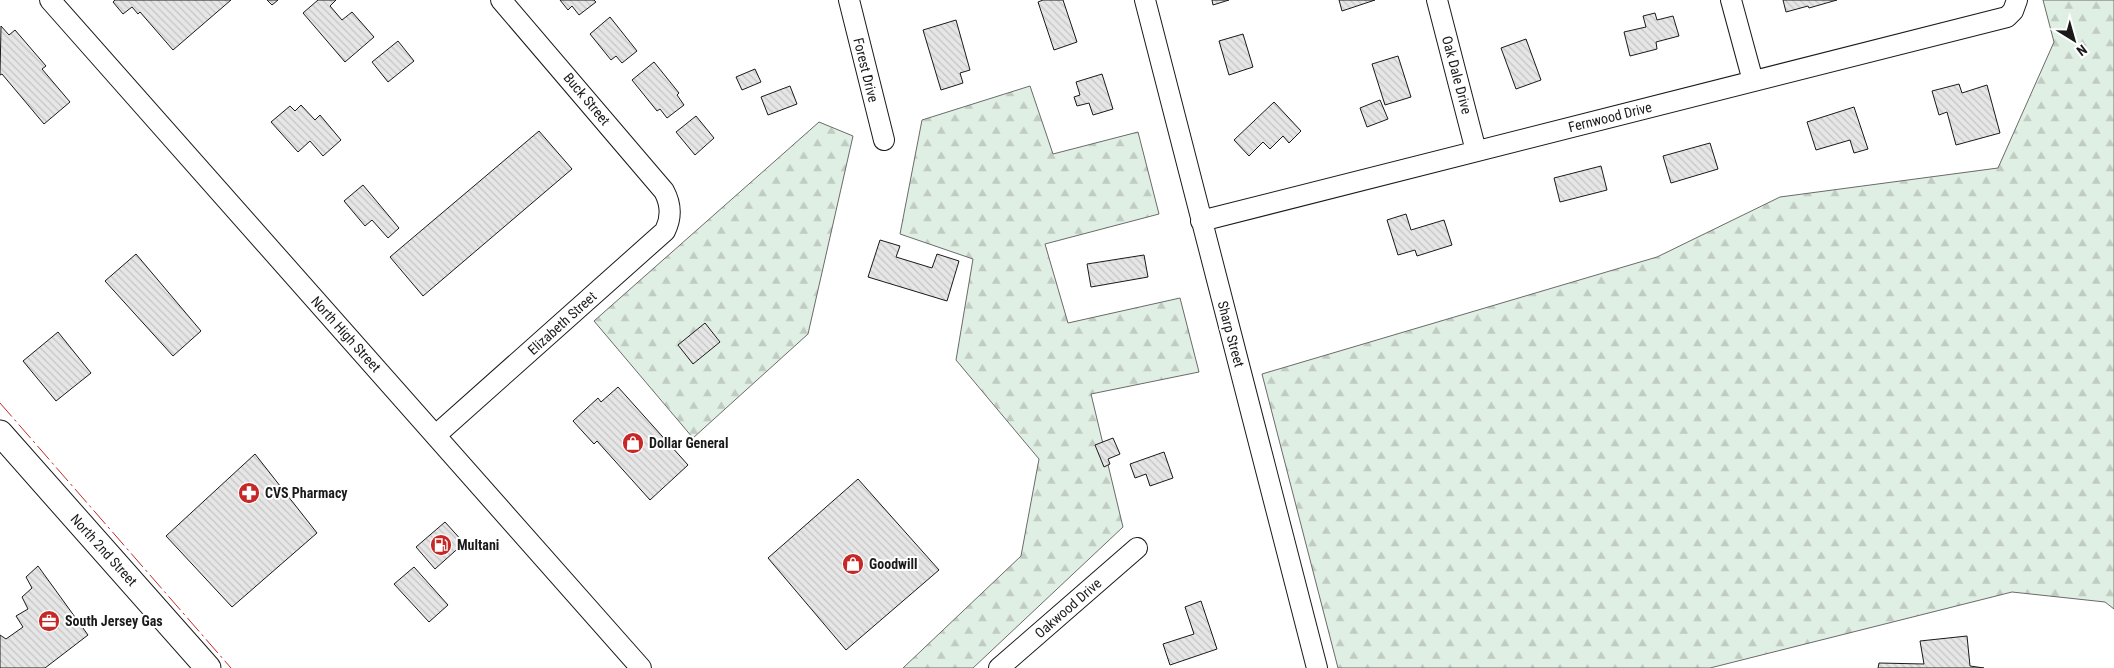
<svg xmlns="http://www.w3.org/2000/svg" width="2114" height="668" font-family="'Roboto Condensed',sans-serif">
	<style>
		.forest { fill: url(#forest-firs); stroke: #6a6a6a }
		.building { fill: url(#building-back-hatch); stroke: #1a1a1a }
		.lines { fill: none; stroke-linecap: round; stroke-linejoin: round }
		.minor-casing { stroke: #1a1a1a; stroke-width: 22 }
		.major-casing { stroke: #1a1a1a; stroke-width: 27 }
		.minor { stroke: #fff; stroke-width: 20 }
		.major { stroke: #fff; stroke-width: 25 }
		.power { stroke: #c62828; stroke-width: 1; stroke-dasharray: 18 4 2.5 4; stroke-linecap: butt }
		.labels { text-anchor: middle; dominant-baseline: central; stroke-width: 4; stroke-linejoin: round; paint-order: stroke }
		.street-label { font-size: 14px; fill: #1a1a1a; stroke: #fff }
		.poi-label { font-size: 14px; font-weight: bold; fill: #1a1a1a; stroke: #fff; text-anchor: start }
	</style>
	<defs>
		<pattern id="forest-firs" width="22" height="20" patternUnits="userSpaceOnUse" patternTransform="scale(1.25)"><rect width="22" height="20" fill="#e0efe3"/><path d="M5 1l3.5 6h-7zM16 11l3.5 6h-7z" fill="#c0ccc2"/></pattern>
		<pattern id="building-back-hatch" width="6" height="6" patternUnits="userSpaceOnUse" patternTransform="scale(1.25)"><rect width="6" height="6" fill="#e6e6e6"/><path d="M-1 5l2 2M0 0l6 6M5-1l2 2" fill="none" stroke="#c5c5c5"/></pattern>
	</defs>
	<rect width="100%" height="100%" fill="#fff"/>
	<path class="forest" d="M2043 0H2114V609L2105 602 2012 592 1710 668H1338L1262 374 1657 257 1780 197 1998 168 2054 42Z
		M1030 86 1053 154 1138 132 1159 214 1045 244 1068 323 1180 298 1199 372 1091 394 1123 527 973 668H903L1021 556 1039 459 956 360 973 259 900 234 922 120Z
		M819 122 853 136 808 334 693 438 594 321Z"/>
	<path class="building" d="M115 0H231L173 50 140 12 138 14 132 7 123 14 113 2Z
		M267 0H278L272 5Z
		M318 0H336L330 6 342 20 352 12 374 37 345 62 303 13Z
		M560 0H594L596 2 579 15 572 6 568 10Z
		M1043 0H1063L1077 42 1054 50 1038 2Z
		M1212 0H1229L1213 5Z
		M1339 0H1375L1342 11Z
		M1783 0H1837L1809 8 1808 6 1786 12Z
		M1655 13 1657 20 1673 16 1679 36 1656 42 1657 49 1630 56 1624 32 1646 27 1643 16Z
		M610 17 637 51 622 63 616 56 611 60 590 34Z
		M956 20 970 70 960 73 963 83 941 90 923 30Z
		M1 26 9 35 15 30 46 66 42 69 70 102 44 124 2 74 0 75Z
		M1243 34 1253 67 1229 75 1219 41Z
		M1526 39 1541 80 1516 89 1501 48Z
		M398 41 414 61 388 82 372 62Z
		M1398 56 1411 97 1385 105 1372 64Z
		M654 62 679 93 677 95 684 105 667 118 660 109 657 111 632 80Z
		M755 69 761 82 742 90 736 77Z
		M1102 74 1113 109 1093 115 1089 103 1077 106 1074 97 1080 95 1076 82Z
		M1959 84 1962 93 1987 85 2000 133 1956 145 1947 112 1939 115 1932 91Z
		M790 86 797 104 768 115 761 97Z
		M1380 100 1388 119 1367 127 1360 108Z
		M1274 102 1301 131 1289 143 1283 136 1270 149 1263 142 1249 156 1234 140Z
		M301 105 315 120 320 115 341 140 323 156 310 141 298 152 271 122 290 106 295 111Z
		M1854 107 1868 149 1854 153 1850 140 1816 150 1807 122Z
		M696 116 714 138 695 155 676 132Z
		M539 131 572 169 423 296 390 257Z
		M1710 143 1718 169 1671 183 1663 156Z
		M1601 166 1607 190 1560 202 1554 178Z
		M363 185 399 228 388 238 372 220 365 226 344 201Z
		M1406 214 1411 230 1444 220 1452 245 1417 256 1415 250 1398 255 1387 220Z
		M880 240 900 246 896 257 932 268 937 254 959 261 947 301 868 277Z
		M136 254 201 331 173 356 105 281Z
		M1144 255 1148 277 1091 287 1087 264Z
		M705 323 720 342 693 364 678 345Z
		M58 332 91 373 56 401 23 361Z
		M618 387 688 465 650 500 597 441 594 444 573 421 598 398 601 402Z
		M1113 438 1120 454 1108 459 1110 464 1104 467 1095 445Z
		M1164 452 1173 478 1150 486 1146 474 1135 478 1130 464Z
		M255 454 317 533 232 607 166 536Z
		M858 479 939 570 846 650 768 558Z
		M445 522 464 543 435 569 416 547Z
		M38 566 88 635 45 668H0V635L6 639 23 627 16 616 28 609 22 597 32 588 26 577Z
		M414 567 448 605 429 622 394 584Z
		M1201 601 1217 649 1170 665 1163 644 1194 634 1185 607Z
		M1967 636 1970 666 1984 668H1878L1879 663 1924 664 1920 641Z"/>
	<g class="lines">
		<g class="minor-casing">
			<path id="minor" d="M50 0 641 668
				M849 0 884 140
				M1145 0 1317 668
				M1437 0 1476 151
				M1731 0 1753 81
				M1201 221 2007 17 2013 11 2017 0
				M436 435 665 231C672 217 671 204 664 191L501 0
				M999 668 1137 548"/>
		</g>
		<g class="major-casing">
			<path id="major" d="M0 433 208 668"/>
		</g>
		<use href="#minor" class="minor"/>
		<use href="#major" class="major"/>
		<path class="power" d="M0 403 231 668"/>
	</g>
	<defs>
		<g id="shop-disc" transform="scale(1.125)"><circle r="9.5" fill="#c62828" stroke="#fff"/><path d="M-5-2.5h2.3a2.7 3.5 0 0 1 5.4 0H5L5.5 6h-11ZM-1.5-2.5h3a1.5 2.3 0 0 0-3 0Z" fill="#fff"/></g>
		<g id="pharmacy-disc" transform="scale(1.125)"><circle r="9.5" fill="#c62828" stroke="#fff"/><path d="M-2-6h4v4h4v4h-4v4h-4v-4h-4v-4h4Z" fill="#fff"/></g>
		<g id="fuel-disc" transform="scale(1.125)"><circle r="9.5" fill="#c62828" stroke="#fff"/><path d="M-5.5-6h7V0h2V4h1.3V-2.5L3-4.5l.8-.8L6-3V5H2.5V1h-1V6h-7ZM-4.2-4.7v3.2H.2V-4.7Z" fill="#fff"/></g>
		<g id="office-disc" transform="scale(1.125)"><circle r="9.5" fill="#c62828" stroke="#fff"/><path d="M-6-3h4V-5.5h4V-3h4V5H-6ZM-1-4.5V-3h2v-1.5ZM-6 0V1H6V0Z" fill="#fff"/></g>
	</defs>
	<g fill-rule="evenodd">
		<use href="#shop-disc" x="633" y="443"/>
		<use href="#pharmacy-disc" x="249" y="493"/>
		<use href="#fuel-disc" x="441" y="545"/>
		<use href="#shop-disc" x="853" y="564"/>
		<use href="#office-disc" x="49" y="621"/>
	</g>
	<g class="labels">
		<g class="street-label">
			<text transform="translate(866 70) rotate(76)">Forest Drive</text>
			<text transform="translate(1457 75) rotate(75)">Oak Dale Drive</text>
			<text transform="translate(587 99) rotate(50)">Buck Street</text>
			<text transform="translate(1610 117) rotate(-14)">Fernwood Drive</text>
			<text transform="translate(562 323) rotate(-42)">Elizabeth Street</text>
			<text transform="translate(346 334) rotate(48)">North High Street</text>
			<text transform="translate(1231 334) rotate(75)">Sharp Street</text>
			<text transform="translate(104 550) rotate(48)">North 2nd Street</text>
			<text transform="translate(1068 608) rotate(-41)">Oakwood Drive</text>
		</g>
		<g class="poi-label">
			<text x="649" y="443">Dollar General</text>
			<text x="265" y="493">CVS Pharmacy</text>
			<text x="457" y="545">Multani</text>
			<text x="869" y="564">Goodwill</text>
			<text x="65" y="621">South Jersey Gas</text>
		</g>
	</g>
	<g transform="translate(2074 40) rotate(143)" stroke="#ffffff" stroke-width="4" paint-order="stroke">
	<path d="M0-4L9 19L0 12L-9 19Z" fill="#1a1a1a"/>
	<text y="-8" font-size="14" font-weight="bold" text-anchor="middle" fill="#1a1a1a">N</text>
	</g>
</svg>
